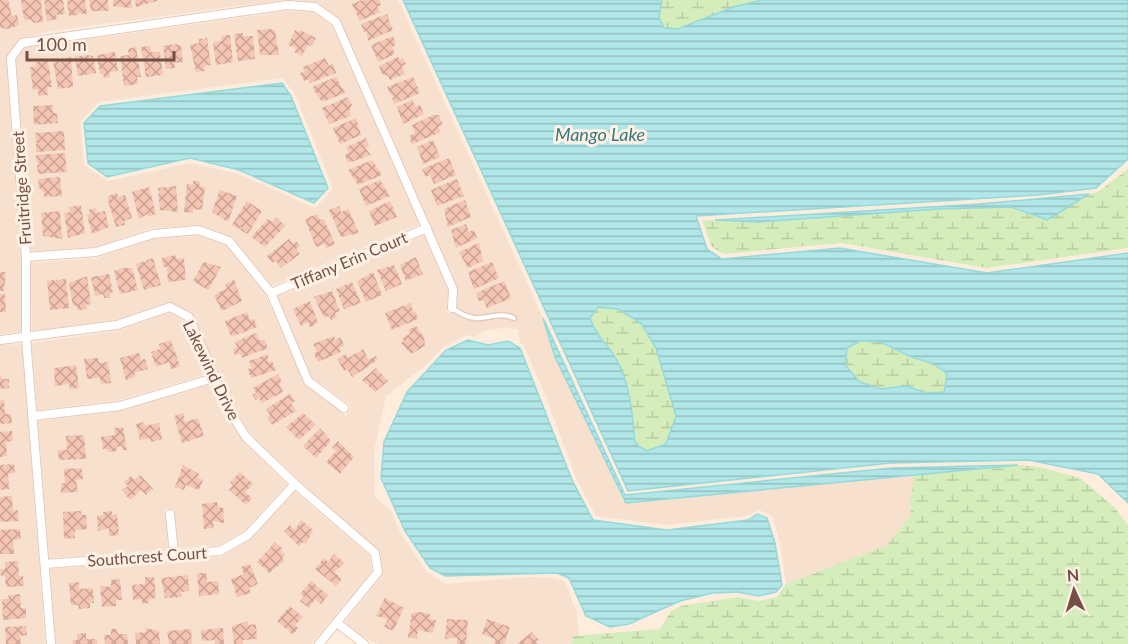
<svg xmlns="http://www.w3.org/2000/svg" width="1128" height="644" font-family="Lato,sans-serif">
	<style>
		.residential { fill: #f8e0ce; fill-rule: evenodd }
		.wetland { fill: url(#wetland-marsh) }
		.water { fill: url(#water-rules); stroke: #96d9db; stroke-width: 1.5; fill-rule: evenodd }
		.building { fill: url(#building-cross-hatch) }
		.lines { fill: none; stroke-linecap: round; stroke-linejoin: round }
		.lane-casing { stroke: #e4c9bc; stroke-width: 7 }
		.street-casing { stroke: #e4c9bc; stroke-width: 10 }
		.lane { stroke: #fff; stroke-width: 4 }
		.street { stroke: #fff; stroke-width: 8 }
		.labels { text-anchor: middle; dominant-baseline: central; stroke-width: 6; stroke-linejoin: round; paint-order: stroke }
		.street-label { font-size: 16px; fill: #754f44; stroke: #fff1e5 }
		.water-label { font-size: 18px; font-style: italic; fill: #37797c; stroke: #fff1e5 }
	</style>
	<defs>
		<pattern id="wetland-marsh" width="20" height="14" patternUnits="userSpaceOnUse" patternTransform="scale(1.5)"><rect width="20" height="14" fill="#d5ecbb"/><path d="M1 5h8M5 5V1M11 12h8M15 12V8" fill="none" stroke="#bacca2"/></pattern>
		<pattern id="water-rules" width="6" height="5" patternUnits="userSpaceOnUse" patternTransform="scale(1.5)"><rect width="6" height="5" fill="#b1e7e8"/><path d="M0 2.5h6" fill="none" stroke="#95bebe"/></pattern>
		<pattern id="building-cross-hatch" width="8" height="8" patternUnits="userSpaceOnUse" patternTransform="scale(1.5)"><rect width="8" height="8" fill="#f5c5b3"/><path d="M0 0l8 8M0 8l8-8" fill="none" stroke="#cba293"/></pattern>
	</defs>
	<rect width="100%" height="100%" fill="#feeddd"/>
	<path class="residential" d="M0 0H284L51 31 18 39 6 59 21 257V332L0 334Z
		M296 0H398L543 318 555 357 626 503 914 475 910 501 911 515 887 545 786 584 780 542 772 516 759 510 746 516 667 525 596 516 576 478 544 392 524 346 520 342 517 329 503 328 483 331 476 337 467 335 444 346 426 365 386 396 374 451 375 497 391 511 401 534 426 571 446 584 528 577 556 578 565 582 577 613 579 635 573 636 572 644H378L364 638 345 622 382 576 380 552 298 480 250 433 233 407 191 312 168 302 115 320 32 331 31 263 96 258 154 239 198 236 227 246 266 296 304 383 346 416 351 406 312 377 277 296 424 235 448 290 447 313H457V287L340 20 318 2Z
		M289 11 313 12 332 26 420 224 272 286 233 238 200 225 151 228 95 247 31 251 16 60 24 48ZM282 78 295 94 332 186V190L315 208 238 174 190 163 108 181 84 165 80 122 99 102Z
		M169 313 185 322 207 374 119 400 37 410 32 343 117 331Z
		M22 344 39 564 45 644H0V345Z
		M212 384 225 413 242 440 287 484 245 530 219 545 178 548 174 509H165L168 549 49 558 38 421 121 411Z
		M295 492 370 556 372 571 311 644H56L50 569 221 557 251 539Z"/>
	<path class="wetland" d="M662 0H763L733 7 678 29 664 28 659 17Z
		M1128 169V248L987 268 841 243 723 254 711 246 702 220 759 222 938 209 1011 207 1047 220 1089 194 1098 192Z
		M598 307 618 309 642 323 656 348 676 416 666 444 647 451 635 444C633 417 630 380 615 357 605 341 598 338 590 318Z
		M860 341C887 340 887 347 909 356 928 364 929 360 947 374L944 392 927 393 906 386 881 389 860 382 845 365 847 348Z
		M1018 465 1040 467 1080 478 1115 508 1128 525V644H572L573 636 660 629 671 611 681 606 738 597 758 601 777 597 786 584 887 545 911 515 910 501 914 475Z"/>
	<path class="water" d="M403 0H662L659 17 664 28 678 29 733 7 763 0H1128V159L1096 188 1038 195 696 216 707 249 722 259 840 248 987 273 1128 253V503L1098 474 1028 460 891 463 628 491ZM598 307 618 309 641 323 656 348 676 416 666 444 647 451 635 444C633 417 630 381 615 357 605 341 598 339 590 318ZM860 341C887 340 887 347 909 356 927 363 931 360 947 374L944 392 927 393 906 386 881 389 860 382 845 365 847 348Z
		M282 83 291 96 328 188 314 203 239 170 190 158 107 177 88 163 84 123 100 106Z
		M1089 194 1047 220 1011 207 938 209 759 222 715 220 979 204Z
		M543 318 625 495 891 468 1018 465 626 503 555 357Z
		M468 340 488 345 508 341 520 348 572 480 593 520 667 530 748 520 757 514 767 518 775 543 782 585 776 592 758 596 738 592 713 593 680 601 629 624 610 627 586 616 569 578 557 573 445 576 430 568 405 531 381 478 384 442 407 392 446 350Z"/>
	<path class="building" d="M0 0H8L12 16 17 15 19 25 9 29 0 28Z
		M21 0H41L43 22 34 23 30 19 24 20Z
		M44 0H63L65 14 56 15 57 19 47 21Z
		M67 0H85L87 14 78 13V15L69 16Z
		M89 0H108L109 11H91Z
		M113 0H131L132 8 113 6Z
		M135 0H157V1L136 7Z
		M362 0H379L381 5 377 7 380 12 360 21 352 4Z
		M387 14 393 30 368 41 367 31 364 32 361 24Z
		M270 29 275 30 279 55H260L257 30Z
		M295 30 299 32 300 30 316 38 312 46 308 45 302 56 294 52 296 48 288 45Z
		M243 33V36H253L255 59 238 61 234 34Z
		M230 35 233 62 216 65 213 42 222 41 221 36Z
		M393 36 396 45 392 47 395 54 378 62 371 45Z
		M207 38 211 65 204 66 205 71 196 72 190 45 199 43V39Z
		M176 44 181 46 183 62 174 63 175 68 166 69 163 46Z
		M150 46 151 52H160L163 75 146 77 141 47Z
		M136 47 141 77H137L138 84 124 86 120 56 129 55 128 49Z
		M115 52 118 71 109 72 110 77 104 78 103 74H100L97 55Z
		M87 55 93 56 96 73 78 76 75 57Z
		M71 57 73 87 58 89 53 62 60 61 61 64V59Z
		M398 57 400 60 403 58 406 64 402 66 405 74 390 80 388 76 382 74 379 66Z
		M325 58 329 66 333 64 336 73 310 83 309 79 304 81 300 73 305 71 303 67Z
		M48 61 52 87H47L48 95 38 96V89L33 90 30 67 36 66 35 62Z
		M336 77 345 93 322 102 312 87Z
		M413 77 420 93 394 104 392 98 395 97 391 95 387 87Z
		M348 97 352 105 349 110 351 116 329 124 322 108Z
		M412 100 416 107 420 105 424 114 403 124 397 107Z
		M53 105V113H57L58 123 34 125 33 106Z
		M433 115H439L443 125 438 127 441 132 412 144 409 136 415 133 412 125Z
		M356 118 361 135 340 144 333 128Z
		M64 131 65 150 36 152V144H39L36 143 35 133Z
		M366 138 369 146 365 148 371 155 348 163 345 155 349 153 346 147Z
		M433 140 440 157 423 164 417 147Z
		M65 153 67 172 38 174 37 165H40L37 163 36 155Z
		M449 158 456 175 434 184 430 175 426 177 422 169Z
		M372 160 382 175 358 185 348 170Z
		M60 177 62 196 44 197V192L39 188 38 179Z
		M457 179 464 196 437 206 431 190Z
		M380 180 390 196 366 206 359 189Z
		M193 181H200L199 186 205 187 202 210 193 209V213L184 212 187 184 193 185Z
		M176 186 178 212 160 210 158 188Z
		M149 187 156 214 148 217 147 214 139 219 132 192Z
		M220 190 237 196 228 222 212 212Z
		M117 193 118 197 125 195 132 218 124 221 125 225 116 227 108 201V196Z
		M465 200 471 217 448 227 444 209Z
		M247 201 262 211 248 234 240 230 242 227 238 229 232 225Z
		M390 201 397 217 375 226 369 211Z
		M81 205 85 233 68 238 64 213 70 212 69 207Z
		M339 206 341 212 348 209 359 233 341 237 329 210Z
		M96 208 97 213 105 211 109 227 92 234 87 215 90 214 89 210Z
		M60 211 62 239 43 236 41 213Z
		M317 214 320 220 324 219 335 244 326 248 325 244 316 247 305 219Z
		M276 217 285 226 265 247 251 237 268 219 272 222Z
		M466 224 469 232 474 230 477 238 456 248 451 230Z
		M289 239 293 244 296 241 300 246 296 249 300 254 281 268 276 261 272 263 267 256Z
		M479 243 483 261 468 268 459 252Z
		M175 255 176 259 184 258 186 280 168 282 167 267H163L162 258Z
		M416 257 423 274 406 281 400 265Z
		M153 258 161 285 144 290 136 264 145 261V264L147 260Z
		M204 262 221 267 208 290 193 281Z
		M492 262 499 278 474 289 468 272Z
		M394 265 402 284 386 291 377 270Z
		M122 268H132L138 290 120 294 114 271Z
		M0 272H6L4 291H0Z
		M373 272 382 295 366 302 357 281Z
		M109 274 113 292 110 293V298H104L103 294 95 296 91 277Z
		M87 276 91 304 86 305 87 309 78 310 77 306H73L69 283Z
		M66 279 69 308 50 310 47 281 54 280 56 283V280Z
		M234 280 242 301 222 311 214 295 227 288 225 284Z
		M504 281 511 298 487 308 483 300 479 301 476 293Z
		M352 282 361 303 344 309 336 289Z
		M332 291 340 311 335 313 337 317 331 320 329 316 324 318 314 297Z
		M0 294H5L6 312H0Z
		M310 301 318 323 310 327 308 322 301 326 293 309Z
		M411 303 413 312 415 311 418 319 392 330 385 313Z
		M247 312 250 320 254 319 257 327 231 337 225 321Z
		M416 326 424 337 425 346 411 354 401 343 404 341 402 338 410 334 408 330Z
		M256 333 260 341 264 339 268 348 242 358 240 353 235 355 233 349 237 347 235 342Z
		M334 336 335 340 341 337 344 346 339 348 341 352 318 362 314 354 317 352 313 344Z
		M171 340 180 366 171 369 169 362 156 367 151 352 160 349 159 344Z
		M363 349 369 360 376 356 378 360 352 377 347 369 344 371 337 359 346 354 348 358Z
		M139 353 141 360 145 359 148 369 134 373 135 377 126 380 120 358Z
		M268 354V363L272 361 276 370 251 378 248 369 252 368 249 361Z
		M98 358 99 363 108 362 111 383 101 384 100 378 87 379 84 359Z
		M76 365 79 388 70 389 69 384 55 386 54 368Z
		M376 368 388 381 375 392 362 380Z
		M0 374 2 379H9V388L0 389Z
		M278 374 282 382 279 384 283 392 262 403 259 398 256 400 252 395 256 393 253 388Z
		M290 394 295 401 291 403 296 411 272 425 267 418 270 415 266 409Z
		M4 400 5 414H11L12 423 0 424V401Z
		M183 413 185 422 198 418 204 436 182 443 174 416Z
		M303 413 316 425 299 440 286 427Z
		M144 422 145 426 159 423 162 439 151 442 150 438 140 440 136 424Z
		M123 427 127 450H123L122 446 116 447 117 451 108 452 107 449H103L101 437 115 435 114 428Z
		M320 428 331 441 316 458 303 446Z
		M12 431 13 441 6 442 7 456 0 457V432Z
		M84 435 86 459 59 460 58 450H67L66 436Z
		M338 441 354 457 340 474 326 462 336 451 332 448Z
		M14 464 15 473 8 474 9 489 0 490V465Z
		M183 465 199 474 198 478 203 480 199 490 186 485 184 490 175 487Z
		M82 468 83 479 76 480 78 492 61 493V484L65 483 64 469Z
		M240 472 253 484 245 492 252 498 246 505 229 490 233 485 230 482Z
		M140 475 153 489 146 495 141 490 130 500 122 490 128 486 124 482 131 476 134 480Z
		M12 496 13 511 18 510 19 521 0 522V497Z
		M217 502 218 508 223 507 224 523 213 521 214 528 204 529 202 504Z
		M81 511V515H86L87 529 75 530V538L64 539 63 512Z
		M112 511V515L117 514 119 535 109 536V528L98 531 97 516 103 515V512Z
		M301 520 313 530 306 544 303 542 299 546 284 532 290 525 295 530Z
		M20 529 21 539 13 540 14 554H0V530Z
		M275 542 283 549 281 551 285 554 282 558 284 561 269 573 257 562Z
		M334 554 345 563 334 572 342 579 336 586 315 569 324 558 328 562Z
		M18 561 19 576H23L24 586 6 587 5 576H1L0 569H5V562Z
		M250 564 258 584 249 588 251 593 237 597 231 579 244 574 241 567Z
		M197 573H206L207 582 218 581 219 594 199 596Z
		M188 575 189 591 181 592 182 597 165 598 161 578Z
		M145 577H154L156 598 149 599V603L142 604V599L133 600 132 585 145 584Z
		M120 579 122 600H116V606L102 607 100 586 111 587V580Z
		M311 581 328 595 321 604 315 599 309 608 300 601 304 597 300 594Z
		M79 582V589L93 588 94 603H90V608L79 609 78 605H71L69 583Z
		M20 594 21 608H26V618L3 620 2 599H9L8 595Z
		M385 598 404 608 393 631 384 627 388 619 376 616Z
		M290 606 303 617 295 625 298 628 293 635 277 621Z
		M420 612 430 614 429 619 436 620 433 633 418 630 417 639 408 637 412 613Z
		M447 619 468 620 466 644H457V637L445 639Z
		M487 619 510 627 504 644H494L495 639 482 634Z
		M248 621V625L256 624 257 639 243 640V644H234L232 626Z
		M26 626 27 635 20 636 21 644H6L5 627Z
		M145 628 159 631 160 644H136L135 633 146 632Z
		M223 628 224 644H215V640L202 641 201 630Z
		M111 629H117L118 634H127L128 644H105L104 635H111Z
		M191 629 192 644H169L167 631Z
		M532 632 539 640 536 642 538 644H517Z
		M86 633V639H97V644H73L72 640H77V634Z"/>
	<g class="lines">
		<g class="lane-casing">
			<path id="lane" d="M452 308C483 330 489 308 514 318"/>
		</g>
		<g class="street-casing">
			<path id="street" d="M26 257 96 252 153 234 198 230 229 241 271 293 308 381 344 408
				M271 293 427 228
				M0 340 117 325 170 307 189 317 229 410 246 437 295 484 375 553 378 572 319 644
				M33 416 120 406 214 378
				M170 514 174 554
				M45 564 220 551 248 535 295 484
				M337 623 364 644
				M51 644 26 338V257L11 58 22 43 288 5 315 7 336 22 453 289 452 308"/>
		</g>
		<use href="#lane" class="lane"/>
		<use href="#street" class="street"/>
	</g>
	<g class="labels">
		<g class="street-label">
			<text transform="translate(21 188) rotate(-94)">Fruitridge Street</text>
			<text transform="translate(349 260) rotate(-23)">Tiffany Erin Court</text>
			<text transform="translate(212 370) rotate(64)">Lakewind Drive</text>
			<text transform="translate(147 556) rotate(-4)">Southcrest Court</text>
		</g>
		<g class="water-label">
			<text x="600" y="134">Mango Lake</text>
		</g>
	</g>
	<g transform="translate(1074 590) rotate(356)" stroke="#fff1e5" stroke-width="4.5" paint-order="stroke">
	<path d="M0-4.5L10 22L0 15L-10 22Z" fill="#754f44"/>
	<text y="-9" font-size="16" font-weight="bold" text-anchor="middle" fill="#754f44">N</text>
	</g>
	<path d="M27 51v9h147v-9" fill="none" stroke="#754f44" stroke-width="3"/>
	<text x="36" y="51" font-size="18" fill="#754f44" stroke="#fff1e5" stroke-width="4.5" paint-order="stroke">100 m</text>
</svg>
